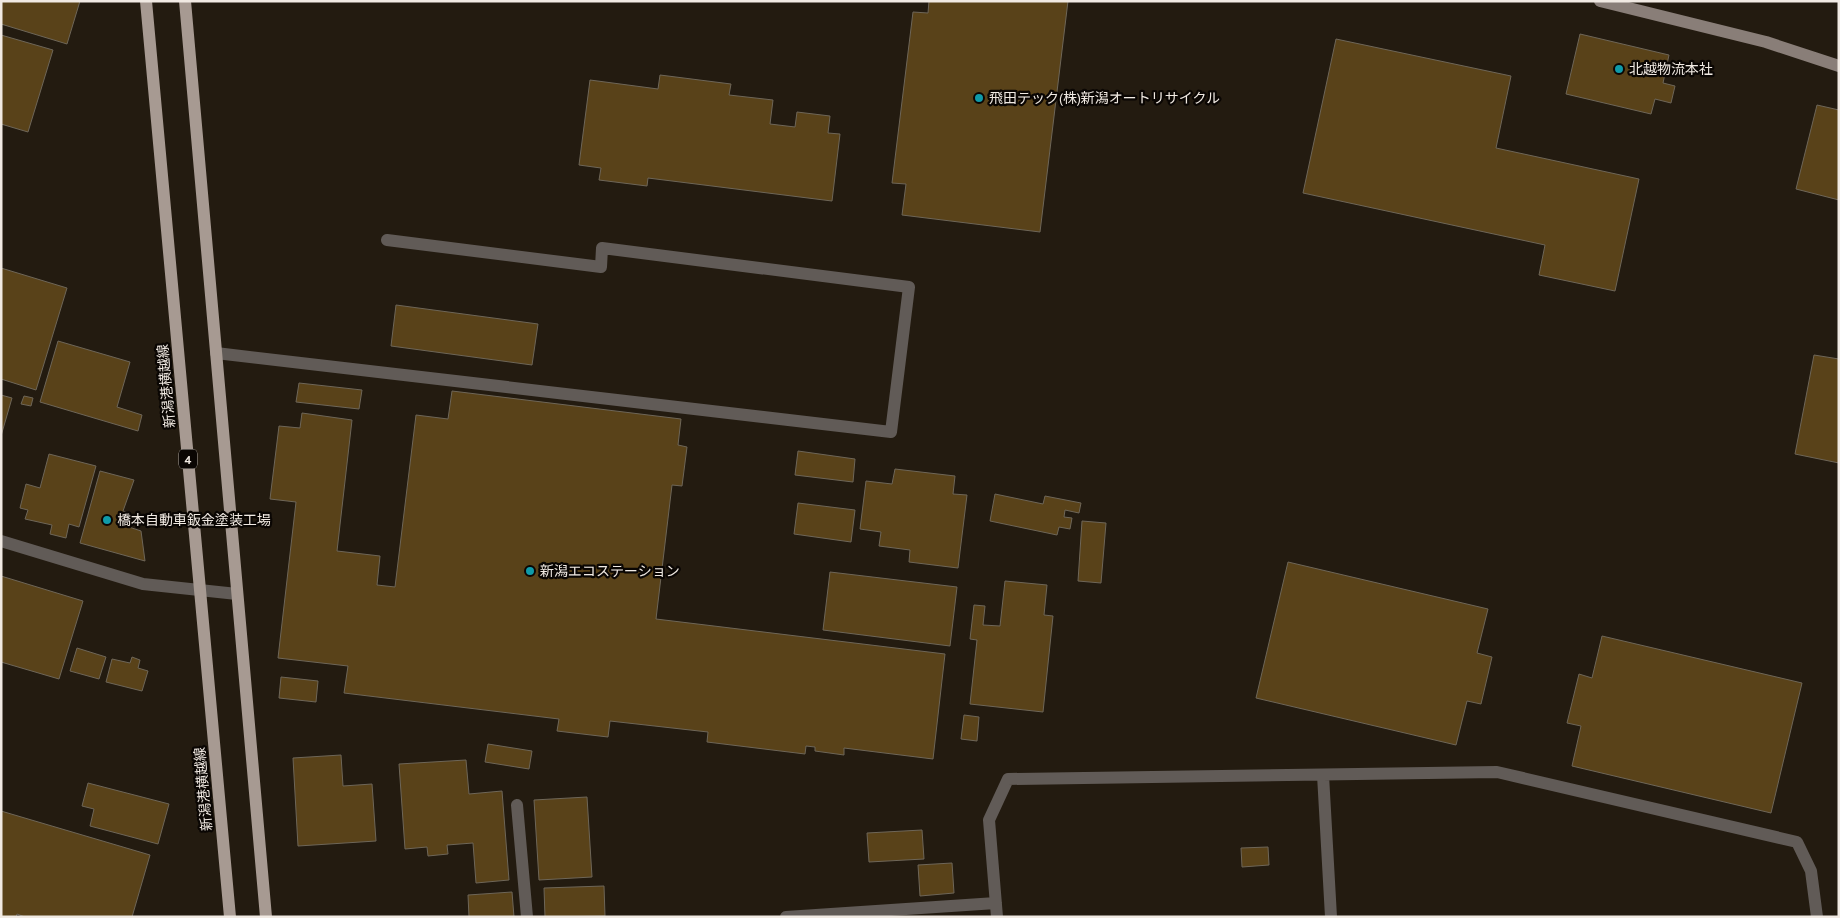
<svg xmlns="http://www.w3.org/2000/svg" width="1840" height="918" font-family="'PT Sans','Noto Sans JP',sans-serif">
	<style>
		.building { fill: #594219; stroke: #6e6658 }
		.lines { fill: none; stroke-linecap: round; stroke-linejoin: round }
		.lane { stroke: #615b57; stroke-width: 12 }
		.street { stroke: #615b57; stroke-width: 12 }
		.secondary { stroke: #897e78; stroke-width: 12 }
		.primary { stroke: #a79a92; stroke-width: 12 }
		.culture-dot { fill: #0f9aa8; stroke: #0a0603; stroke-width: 2 }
		.labels { text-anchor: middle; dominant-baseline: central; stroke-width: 4.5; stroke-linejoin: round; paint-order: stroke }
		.shield { fill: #0a0603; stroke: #aca6a0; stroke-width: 1 }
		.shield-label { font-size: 12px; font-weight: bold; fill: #f1eae3 }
		.poi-label { font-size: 14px; fill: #f1eae3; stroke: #0a0603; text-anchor: start }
		.street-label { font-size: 14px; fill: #f1eae3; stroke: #0a0603 }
	</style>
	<rect width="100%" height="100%" fill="#231b10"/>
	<path class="building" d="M1 1H80L67 44 1 24Z
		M929 1H1068L1040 232 902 215 906 184 892 183 913 12 928 13Z
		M1580 34 1669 55 1663 83 1675 86 1671 103 1655 99 1651 114 1566 94Z
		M1 35 53 50 28 132 1 124Z
		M1336 39 1511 76 1496 148 1639 179 1615 291 1539 275 1545 245 1303 193Z
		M660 75 731 84 729 95 773 100 770 124 795 127 797 112 830 116 828 133 840 134 832 201 648 178 647 186 599 180 601 168 579 165 590 80 658 89Z
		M1817 105 1839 110V200L1796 189Z
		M1 268 67 288 36 390 1 379Z
		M396 305 538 324 532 365 391 346Z
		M58 341 130 362 117 407 142 415 138 431 40 402Z
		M1814 355 1839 359V463L1795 454Z
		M299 383 362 390 359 409 296 402Z
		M452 391 681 419 678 445 687 447 682 486 672 485 656 619 945 654 933 759 844 748V755L815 751V747L806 746 805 754 707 742 708 732 610 721 608 737 557 731 559 719 344 693 348 666 278 658 296 502 270 499 279 426 300 428 302 413 352 420 337 551 380 556 377 585 395 587 416 415 448 419Z
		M1 395 12 398 1 436Z
		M24 396 33 398 31 406 21 404Z
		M798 451 855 459 853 482 795 475Z
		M49 454 96 466 79 527 69 524 66 538 50 534 52 525 25 519 28 510 20 508 26 484 40 488Z
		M895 469 955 476 953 494 967 495 958 568 909 562 910 550 879 546 881 532 860 529 866 481 892 484Z
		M100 471 134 480 123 511 130 514 126 526 141 531 145 561 80 543Z
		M995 494 1043 504 1045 496 1081 503 1079 513 1065 510 1064 517 1072 518 1070 529 1059 527 1057 535 990 521Z
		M798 503 855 510 851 542 794 534Z
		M1082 521 1106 523 1101 583 1078 581Z
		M1288 562 1488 609 1477 653 1492 657 1481 704 1467 701 1456 745 1256 698Z
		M830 572 957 587 950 646 823 630Z
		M1 576 83 601 59 679 1 662Z
		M1005 581 1047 585 1044 615 1053 616 1043 712 970 704 977 640 970 639 974 605 985 606 983 625 1000 626Z
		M1602 636 1802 683 1771 813 1572 766 1581 726 1567 723 1579 674 1592 678Z
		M77 648 106 657 99 679 70 671Z
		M132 657 140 660 138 668 148 671 142 691 106 682 112 659 130 663Z
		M281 677 318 681 316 702 279 698Z
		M964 715 979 717 977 741 961 739Z
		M488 744 532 751 529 769 485 762Z
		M341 755 343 786 372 784 376 841 298 846 293 758Z
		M466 760 469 794 502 791 509 880 476 883 473 843 447 845 448 854 428 856 427 847 405 849 399 764Z
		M88 783 169 804 158 844 90 826 94 809 82 806Z
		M587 797 592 877 539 880 534 800Z
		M1 811 150 855 132 917H25L17 914 16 917H1Z
		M922 830 924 859 869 862 867 833Z
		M1268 847 1269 865 1242 867 1241 848Z
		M952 863 954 893 920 896 918 865Z
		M604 886 605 916 545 917 544 888Z
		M512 892 514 917H469L468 895Z"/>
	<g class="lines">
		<path class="lane" d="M216 353 891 432 909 287 602 248 601 267 387 240
			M1323 775 1331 917
			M517 805 527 917
			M786 917 996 903
			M997 917 989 820 1008 779 1497 772 1797 842 1811 871 1817 917"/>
		<path class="street" d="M1 541 143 584 237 594"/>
		<path class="secondary" d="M1600 1 1766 42 1839 66"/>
		<path class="primary" d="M146 1 230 917
			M185 1 266 917"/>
	</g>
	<g class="culture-dot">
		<circle cx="1619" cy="69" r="5"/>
		<circle cx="979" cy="98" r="5"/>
		<circle cx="107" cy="520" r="5"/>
		<circle cx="530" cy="571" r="5"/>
	</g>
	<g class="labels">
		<rect class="shield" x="179" y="449.5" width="18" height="19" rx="4"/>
		<g class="shield-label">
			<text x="188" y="459">4</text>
		</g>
		<g class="poi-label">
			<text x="1629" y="69">北越物流本社</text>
			<text x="989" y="98">飛田テック(株)新潟オートリサイクル</text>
			<text x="117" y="520">橋本自動車鈑金塗装工場</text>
			<text x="540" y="571">新潟エコステーション</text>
		</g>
		<g class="street-label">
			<text transform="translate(166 386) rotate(-95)">新潟港横越線</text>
			<text transform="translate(203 789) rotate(-95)">新潟港横越線</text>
		</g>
	</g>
	<rect width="1840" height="918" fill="none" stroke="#f1eae3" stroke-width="5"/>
</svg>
